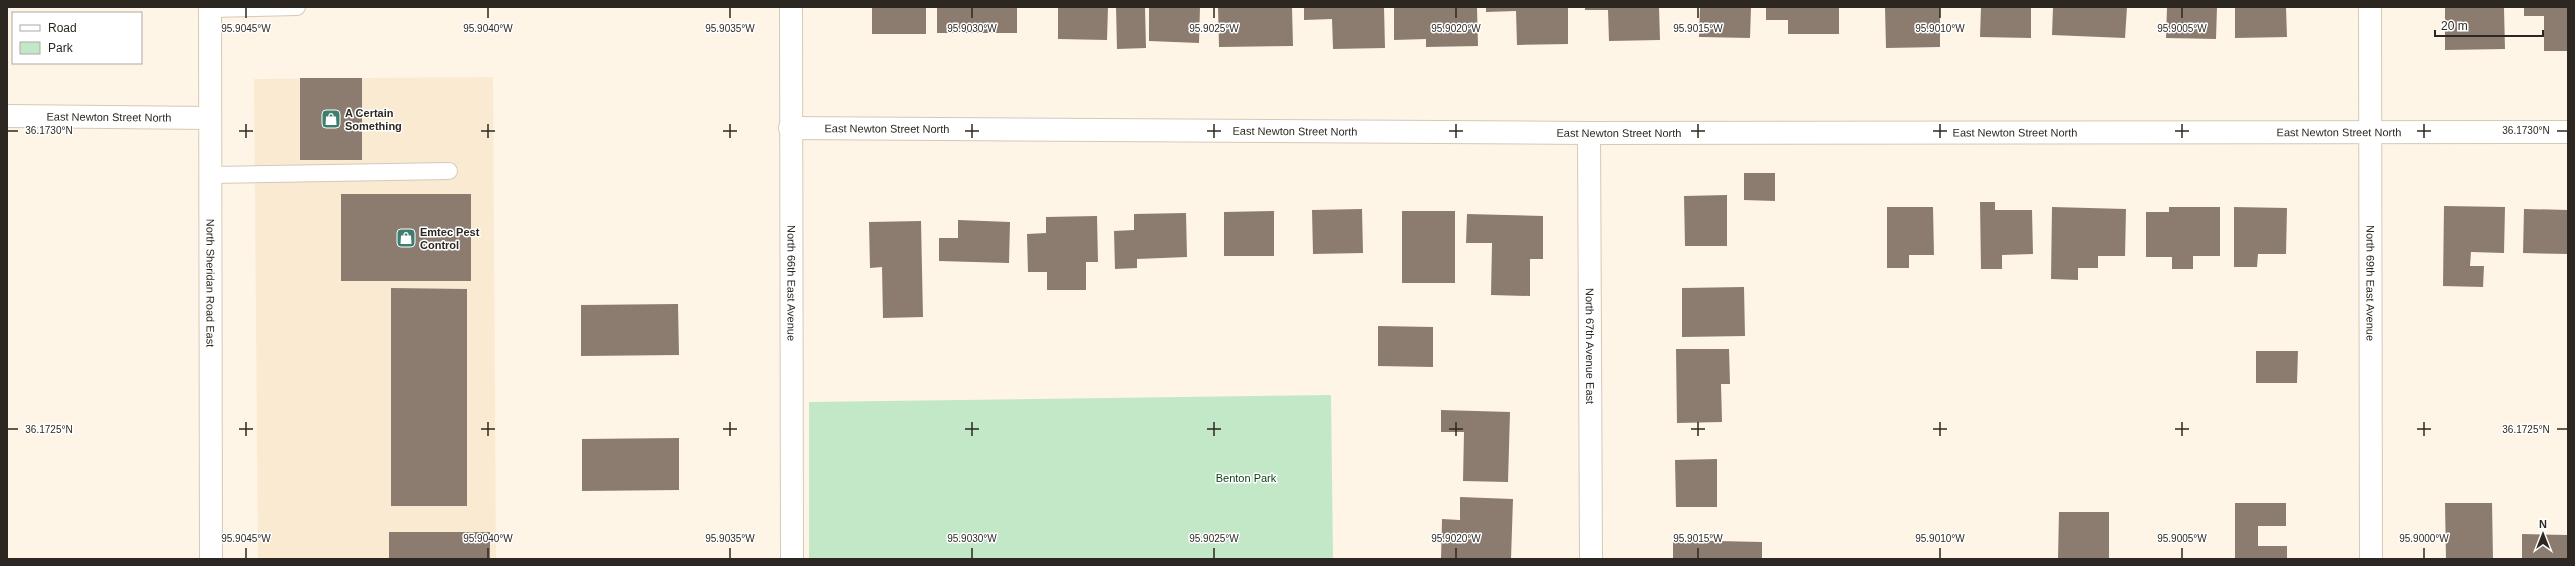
<svg xmlns="http://www.w3.org/2000/svg" width="2575" height="566" font-family="Helvetica,sans-serif">
	<style>
		.built { fill: #faead1 }
		.green { fill: #c2e8c7 }
		.building { fill: #8c7c70 }
		.lines { fill: none; stroke-linecap: round; stroke-linejoin: round }
		.service-casing { stroke: #d5c9b8; stroke-width: 18 }
		.minor-casing { stroke: #d5c9b8; stroke-width: 24 }
		.secondary-casing { stroke: #d5c9b8; stroke-width: 24 }
		.service { stroke: #fff; stroke-width: 16 }
		.minor { stroke: #fff; stroke-width: 22 }
		.secondary { stroke: #fff; stroke-width: 22 }
		.ticks { fill: none; stroke: #2c2821; stroke-width: 1.5 }
		.labels { text-anchor: middle; dominant-baseline: central; stroke-width: 3; stroke-linejoin: round; paint-order: stroke }
		.poi-label { font-size: 11px; font-weight: bold; fill: #2c2821; stroke: #fff; text-anchor: start }
		.street-label { font-size: 11px; fill: #2c2821; stroke: #fff }
		.park-label { font-size: 11px; fill: #0e411b; stroke: #fff }
		.ticks-label { font-size: 10px; text-anchor: middle; fill: #2c2821; stroke: #fff; stroke-width: 3; stroke-linejoin: round; paint-order: stroke }
	</style>
	<rect width="100%" height="100%" fill="#fef5e6"/>
	<path class="built" d="M493 77 496 559H258L254 79Z"/>
	<path class="green" d="M1331 395 1333 559H809V402Z"/>
	<path class="building" d="M872 7H926V34H872Z
		M937 7H1017V33H937Z
		M1058 7H1108L1107 40 1058 39Z
		M1116 7H1145L1146 48 1117 49Z
		M1149 7H1200L1199 43 1149 41Z
		M1218 7H1292L1293 46 1219 47Z
		M1304 7H1384L1385 48 1333 49 1332 19 1304 20Z
		M1394 7H1477L1478 46 1426 47V39L1394 40Z
		M1486 7H1568V44L1517 45 1516 11 1486 12Z
		M1585 7H1659L1660 40 1609 41 1608 10H1585Z
		M1700 7H1751L1750 38 1699 37Z
		M1766 7H1839V34H1788V20H1766Z
		M1885 7H1940V47L1886 48Z
		M1981 7H2031V38L1980 37Z
		M2053 7H2127L2125 38 2052 35Z
		M2167 7H2217L2216 39 2166 38Z
		M2235 7H2286L2287 37 2235 38Z
		M2445 7 2504 8 2505 49 2445 50Z
		M2524 7H2568V51H2544V16H2524Z
		M300 78H362V160H300Z
		M1744 173H1775V201L1744 200Z
		M341 194H471V281H341Z
		M1727 195V246H1685L1684 196Z
		M1980 202H1995V210H2032L2033 254 2002 255V269H1981Z
		M2444 206 2505 207 2504 253 2471 252 2470 266H2484L2483 287 2443 286Z
		M1887 207H1933L1934 255H1909V268H1887Z
		M2052 207 2126 209 2125 256H2098V268H2078V280L2051 279Z
		M2169 207H2220V256H2193V269H2172V257H2146V212H2169Z
		M2234 207 2287 208 2286 254H2258L2257 267H2234Z
		M1362 209 1363 253 1313 254 1312 210Z
		M2524 209 2568 210V254L2523 253Z
		M1274 211V256H1224V212Z
		M1402 211H1455V283H1402Z
		M1186 213 1187 257 1137 259V268L1115 269 1114 231 1134 230V214Z
		M1467 214 1543 216V259H1530V296L1491 295 1492 243H1466Z
		M1097 216 1098 262H1086V290H1047V272H1028L1027 234 1046 233V217Z
		M958 220 1010 222 1009 263 939 261V238H958Z
		M921 221 923 317 883 318 882 267 870 268 869 222Z
		M1744 287 1745 336 1682 337V288Z
		M391 288 467 289V506H391Z
		M678 304 679 355 581 356V305Z
		M1378 326 1433 327V367L1378 366Z
		M1676 349H1729L1730 384H1721L1722 422 1677 423Z
		M2256 351H2298L2297 383H2256Z
		M1441 410 1510 412 1508 482 1463 481 1464 432H1441Z
		M679 438V490L582 491V439Z
		M1717 459V507H1676L1675 460Z
		M1460 497 1513 499 1511 559H1441L1442 519 1460 520Z
		M2235 503H2286V526H2258V546H2287V559H2235Z
		M2445 503H2492L2493 559H2446Z
		M2059 512H2109V559H2058Z
		M389 532H490V559H389Z
		M2522 534 2568 535V559H2522Z
		M1673 540 1762 542V559H1673Z"/>
	<g class="lines">
		<g class="service-casing">
			<path id="service" d="M210 9 297 7
				M211 175 449 171"/>
		</g>
		<g class="minor-casing">
			<g id="minor">
				<path id="s1" d="M791 7 792 559"/>
				<path id="s2" d="M2370 7 2371 559"/>
				<path id="s3" d="M7 116 210 118"/>
				<path id="s4" d="M790 128 1589 133 2568 132"/>
				<path id="s5" d="M1589 133 1591 559"/>
			</g>
		</g>
		<g class="secondary-casing">
			<g id="secondary">
				<path id="s6" d="M210 7 211 559"/>
			</g>
		</g>
		<use href="#service" class="service"/>
		<use href="#minor" class="minor"/>
		<use href="#secondary" class="secondary"/>
	</g>
	<path class="ticks" d="M246 8V18M488 8V18M730 8V18M972 8V18M1214 8V18M1456 8V18M1698 8V18M1940 8V18M2182 8V18M246 124V138M488 124V138M730 124V138M972 124V138M1214 124V138M1456 124V138M1698 124V138M1940 124V138M2182 124V138M2424 124V138M8 131H18M239 131H253M481 131H495M723 131H737M965 131H979M1207 131H1221M1449 131H1463M1691 131H1705M1933 131H1947M2175 131H2189M2417 131H2431M2557 131H2567M246 422V436M488 422V436M730 422V436M972 422V436M1214 422V436M1456 422V436M1698 422V436M1940 422V436M2182 422V436M2424 422V436M8 429H18M239 429H253M481 429H495M723 429H737M965 429H979M1207 429H1221M1449 429H1463M1691 429H1705M1933 429H1947M2175 429H2189M2417 429H2431M2557 429H2567M246 548V558M488 548V558M730 548V558M972 548V558M1214 548V558M1456 548V558M1698 548V558M1940 548V558M2182 548V558M2424 548V558"/>
	<defs>
		<g id="shop-square" transform="scale(1)"><rect x="-9" y="-9" width="18" height="18" rx="4" fill="#3e7e6c" stroke="#fff"/><path d="M-5-2.5h2.3a2.7 3.5 0 0 1 5.4 0H5L5.5 6h-11ZM-1.5-2.5h3a1.5 2.3 0 0 0-3 0Z" fill="#fff"/></g>
	</defs>
	<g fill-rule="evenodd">
		<use href="#shop-square" x="331" y="119"/>
		<use href="#shop-square" x="406" y="238"/>
	</g>
	<g class="labels">
		<g class="poi-label">
			<text x="345" y="113">A Certain<tspan x="345" dy="13">Something</tspan></text>
			<text x="420" y="232">Emtec Pest<tspan x="420" dy="13">Control</tspan></text>
		</g>
		<g class="street-label">
			<text stroke="none"><textPath href="#s3" startOffset="102">East Newton Street North</textPath></text>
			<text stroke="none"><textPath href="#s4" startOffset="97">East Newton Street North</textPath></text>
			<text stroke="none"><textPath href="#s4" startOffset="505">East Newton Street North</textPath></text>
			<text stroke="none"><textPath href="#s4" startOffset="1225">East Newton Street North</textPath></text>
			<text stroke="none"><textPath href="#s4" startOffset="1549">East Newton Street North</textPath></text>
			<text stroke="none"><textPath href="#s4" startOffset="829">East Newton Street North</textPath></text>
			<text stroke="none"><textPath href="#s6" startOffset="276">North Sheridan Road East</textPath></text>
			<text stroke="none"><textPath href="#s1" startOffset="276">North 66th East Avenue</textPath></text>
			<text stroke="none"><textPath href="#s2" startOffset="276">North 69th East Avenue</textPath></text>
			<text stroke="none"><textPath href="#s5" startOffset="213">North 67th Avenue East</textPath></text>
		</g>
		<g class="park-label">
			<text x="1246" y="478">Benton Park</text>
		</g>
	</g>
	<g class="ticks-label">
		<text x="246" y="32">95.9045°W</text>
		<text x="488" y="32">95.9040°W</text>
		<text x="730" y="32">95.9035°W</text>
		<text x="972" y="32">95.9030°W</text>
		<text x="1214" y="32">95.9025°W</text>
		<text x="1456" y="32">95.9020°W</text>
		<text x="1698" y="32">95.9015°W</text>
		<text x="1940" y="32">95.9010°W</text>
		<text x="2182" y="32">95.9005°W</text>
		<text x="49" y="134">36.1730°N</text>
		<text x="2526" y="134">36.1730°N</text>
		<text x="49" y="433">36.1725°N</text>
		<text x="2526" y="433">36.1725°N</text>
		<text x="246" y="542">95.9045°W</text>
		<text x="488" y="542">95.9040°W</text>
		<text x="730" y="542">95.9035°W</text>
		<text x="972" y="542">95.9030°W</text>
		<text x="1214" y="542">95.9025°W</text>
		<text x="1456" y="542">95.9020°W</text>
		<text x="1698" y="542">95.9015°W</text>
		<text x="1940" y="542">95.9010°W</text>
		<text x="2182" y="542">95.9005°W</text>
		<text x="2424" y="542">95.9000°W</text>
	</g>
	<rect width="2575" height="566" fill="none" stroke="#2c2821" stroke-width="16"/>
	<rect x="12" y="12" width="130" height="52" fill="#ffffff" stroke="#aba9a6"/>
	<rect x="20" y="25" width="20" height="6" fill="#ffffff" stroke="#aba9a6"/>
	<text x="48" y="32" font-size="12" fill="#2c2821">Road</text>
	<rect x="20" y="42" width="20" height="12" fill="#c2e8c7" stroke="#aba9a6"/>
	<text x="48" y="52" font-size="12" fill="#2c2821">Park</text>
	<g transform="translate(2543 534)" stroke="#ffffff" stroke-width="3" paint-order="stroke">
	<path d="M0-3L7 15L0 10L-7 15Z" fill="#2c2821"/>
	<text y="-6" font-size="11" font-weight="bold" text-anchor="middle" fill="#2c2821">N</text>
	</g>
	<path d="M2435 30v6h108v-6" fill="none" stroke="#2c2821" stroke-width="2"/>
	<text x="2441" y="30" font-size="12" fill="#2c2821" stroke="#ffffff" stroke-width="3" paint-order="stroke">20 m</text>
</svg>
